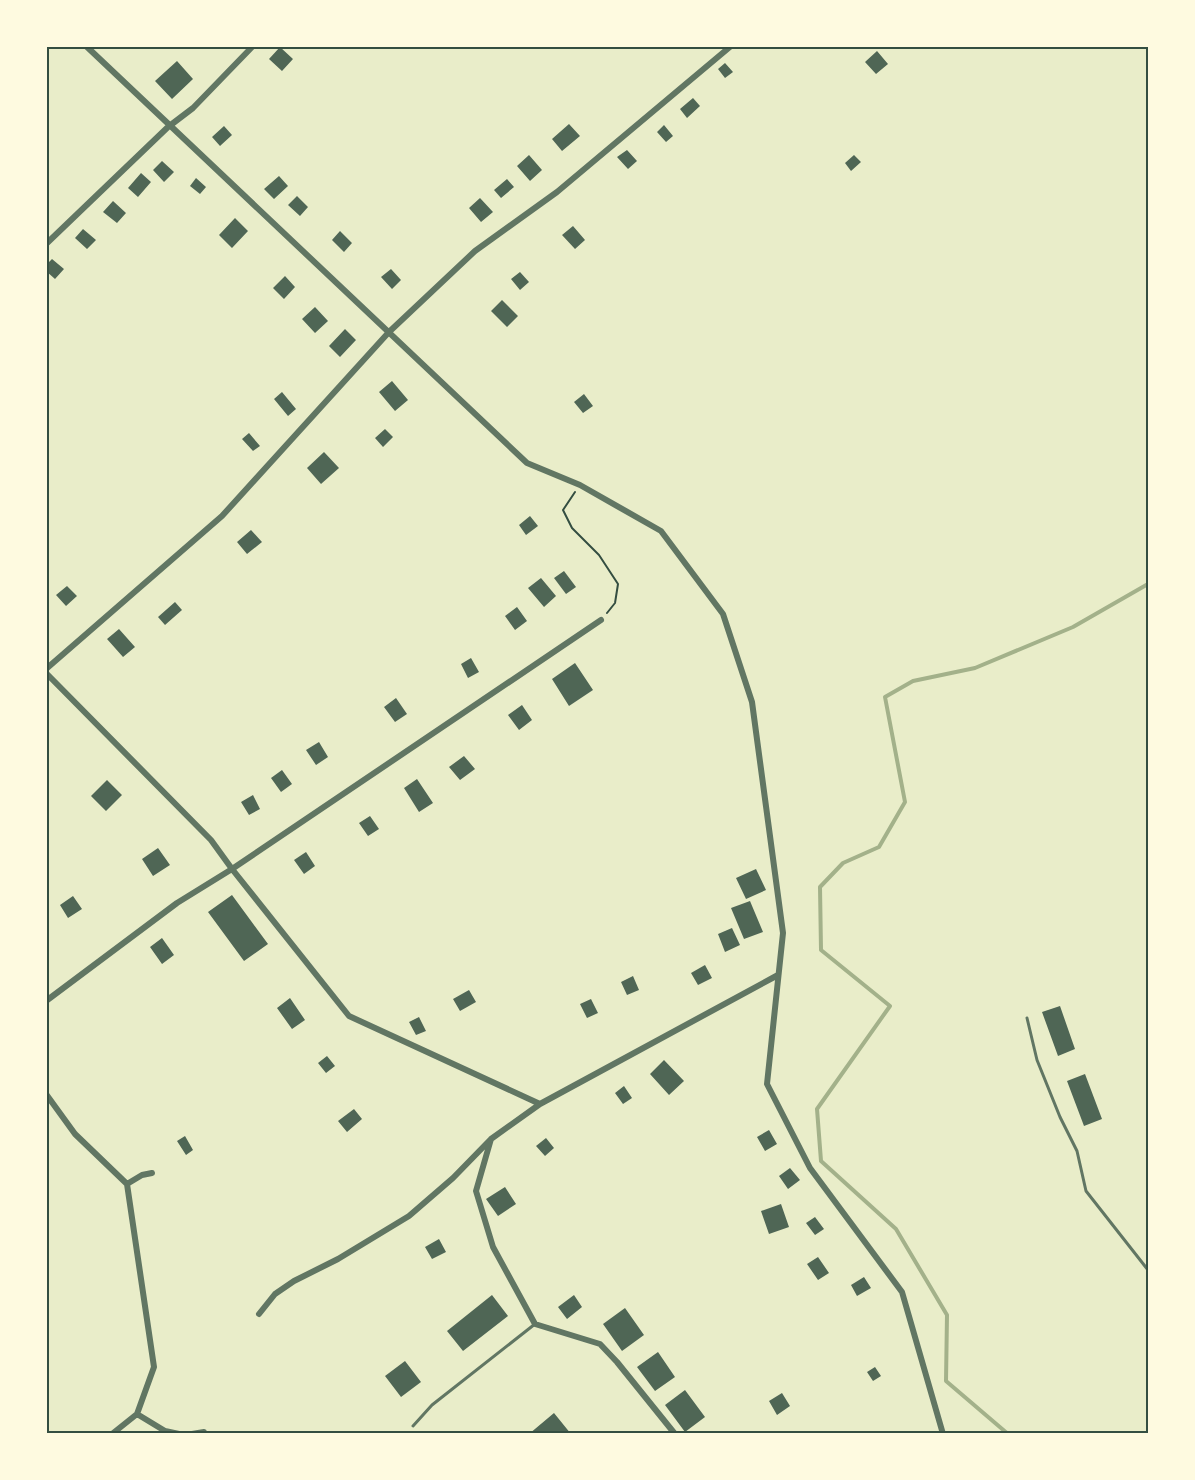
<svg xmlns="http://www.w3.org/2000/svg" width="1195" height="1480" font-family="Inter,sans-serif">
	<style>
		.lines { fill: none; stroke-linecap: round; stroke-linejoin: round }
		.stream { stroke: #a3b18a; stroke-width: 4 }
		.building { fill: #4f6655 }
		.path { stroke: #344e41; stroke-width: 2 }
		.service { stroke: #617663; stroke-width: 3 }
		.minor { stroke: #617663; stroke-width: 6 }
		.neatline { fill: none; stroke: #344e41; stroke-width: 2 }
	</style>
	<rect width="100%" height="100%" fill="#e9edc9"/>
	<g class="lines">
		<path class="stream" d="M1008 1434 946 1381 947 1315 896 1229 821 1161 817 1109 890 1006 821 950 820 887 843 863 879 847 905 802 885 697 913 681 975 668 1073 627 1148 584"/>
	</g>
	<path class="building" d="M280 47 293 59 282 71 269 59Z
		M877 51 888 64 876 74 865 62Z
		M177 61 193 79 172 99 155 81Z
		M725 63 733 72 725 78 718 69Z
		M693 98 700 106 687 118 680 109Z
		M569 124 580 136 562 151 552 139Z
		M664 125 673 136 666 142 657 132Z
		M224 126 232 135 220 146 212 137Z
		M627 150 637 161 628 169 617 157Z
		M529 155 542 170 530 181 517 166Z
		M854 155 861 162 851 171 845 163Z
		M162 161 174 172 164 182 153 170Z
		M141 173 151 182 138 197 128 188Z
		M279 176 288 186 274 199 264 189Z
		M196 178 206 187 200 194 190 186Z
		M507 179 514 187 501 198 494 190Z
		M297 196 308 207 300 216 288 205Z
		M480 198 493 212 481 222 469 208Z
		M113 201 126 213 117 223 103 212Z
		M235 218 248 231 232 248 219 235Z
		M573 226 585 240 575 249 562 235Z
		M83 229 96 240 87 249 75 238Z
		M340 231 352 243 344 252 332 240Z
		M52 259 64 269 55 279 46 271V265Z
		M391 269 401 280 392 289 381 277Z
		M520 272 529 282 520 290 511 279Z
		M285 276 295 287 284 299 273 288Z
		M502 300 518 316 507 327 491 311Z
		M315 307 328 321 315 333 302 319Z
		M345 329 356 340 340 357 329 346Z
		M392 381 408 400 395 411 379 392Z
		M282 392 296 409 288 416 274 399Z
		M584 394 593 406 583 413 574 402Z
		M385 429 393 437 383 447 375 438Z
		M249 433 260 446 253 451 242 439Z
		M324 452 339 468 321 484 307 468Z
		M530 516 538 526 526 535 519 525Z
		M251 530 262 542 247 554 237 542Z
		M564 571 576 587 566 594 554 578Z
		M541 578 556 596 544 607 528 588Z
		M67 586 77 596 66 606 56 595Z
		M175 602 182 610 165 625 158 617Z
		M517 607 527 621 515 630 505 616Z
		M119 629 135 647 123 657 107 639Z
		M471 658 479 672 468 678 461 664Z
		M575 663 593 690 569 706 552 679Z
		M396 698 407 714 395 722 384 707Z
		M522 705 532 720 519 730 508 715Z
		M319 742 328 757 316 765 306 750Z
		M464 756 475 769 460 780 449 767Z
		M282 770 292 784 281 792 271 778Z
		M417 779 433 803 419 812 404 788Z
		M107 780 122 795 106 811 91 796Z
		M253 795 260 809 249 815 241 802Z
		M370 816 379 829 368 836 359 823Z
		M158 848 170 865 153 876 142 859Z
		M306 852 315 866 304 874 294 860Z
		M756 869 766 890 746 899 736 878Z
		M232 895 268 944 244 961 208 912Z
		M73 896 82 909 68 918 60 905Z
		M750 901 763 932 744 939 731 908Z
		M732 928 740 945 725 952 718 934Z
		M162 938 174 955 162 964 150 947Z
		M705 965 712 978 698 985 691 973Z
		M633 976 639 990 627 995 621 982Z
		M469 990 476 1002 460 1011 453 999Z
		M290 998 305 1020 292 1029 277 1008Z
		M591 999 598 1013 587 1018 580 1004Z
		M1060 1006 1075 1049 1058 1056 1042 1012Z
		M419 1017 426 1031 416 1035 409 1022Z
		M327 1056 335 1066 326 1073 318 1063Z
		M664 1060 684 1081 669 1095 650 1074Z
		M1085 1074 1102 1119 1084 1126 1067 1081Z
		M624 1086 632 1098 623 1104 615 1093Z
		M354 1109 362 1119 347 1132 338 1121Z
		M769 1130 777 1144 765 1151 757 1137Z
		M185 1136 193 1150 186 1155 177 1141Z
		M546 1138 554 1148 545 1156 536 1146Z
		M790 1168 800 1180 788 1189 779 1176Z
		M505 1187 516 1204 498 1216 486 1199Z
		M781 1204 789 1227 769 1234 761 1211Z
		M815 1217 824 1229 815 1235 806 1223Z
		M439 1239 446 1252 432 1259 425 1247Z
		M818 1257 829 1273 818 1280 807 1264Z
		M864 1277 871 1288 857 1296 851 1285Z
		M492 1295 508 1316 463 1351 447 1331Z
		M574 1295 582 1307 567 1319 558 1307Z
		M625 1308 644 1335 622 1351 603 1324Z
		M658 1352 675 1377 655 1391 637 1367Z
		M405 1361 421 1382 401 1397 385 1376Z
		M875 1367 881 1376 873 1381 867 1372Z
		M685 1390 705 1417 685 1432 665 1405Z
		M782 1393 790 1406 777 1415 769 1401Z
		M554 1413 571 1434H529Z"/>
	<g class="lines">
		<path class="path" d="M575 492 563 510 572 528 599 555 618 584 615 603 607 613"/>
		<path class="service" d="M1027 1018 1037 1060 1060 1117 1077 1151 1086 1191 1148 1270
			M413 1426 432 1405 535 1324"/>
		<path class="minor" d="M86 46 527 463 580 485 661 531 723 614 752 702 783 933 767 1084 810 1168 902 1292 943 1434
			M46 244 168 127 193 108 253 46
			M46 669 222 516 389 332 475 251 557 192 731 46
			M46 673 211 840 232 869 349 1016 540 1104
			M46 1001 177 903 232 869 601 620
			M46 1094 75 1134 127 1184 154 1367 137 1414 165 1431 179 1434
			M491 1139 476 1191 493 1247 535 1324 600 1344 617 1362 675 1434
			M127 1184 142 1175 152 1173
			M259 1314 275 1294 294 1281 338 1259 409 1216 453 1178 491 1139 540 1104 778 975
			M112 1434 137 1414
			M192 1434 204 1432"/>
	</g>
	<rect width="1195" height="1480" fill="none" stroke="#fefae0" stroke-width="96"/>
	<rect x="48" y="48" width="1099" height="1384" class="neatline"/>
</svg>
